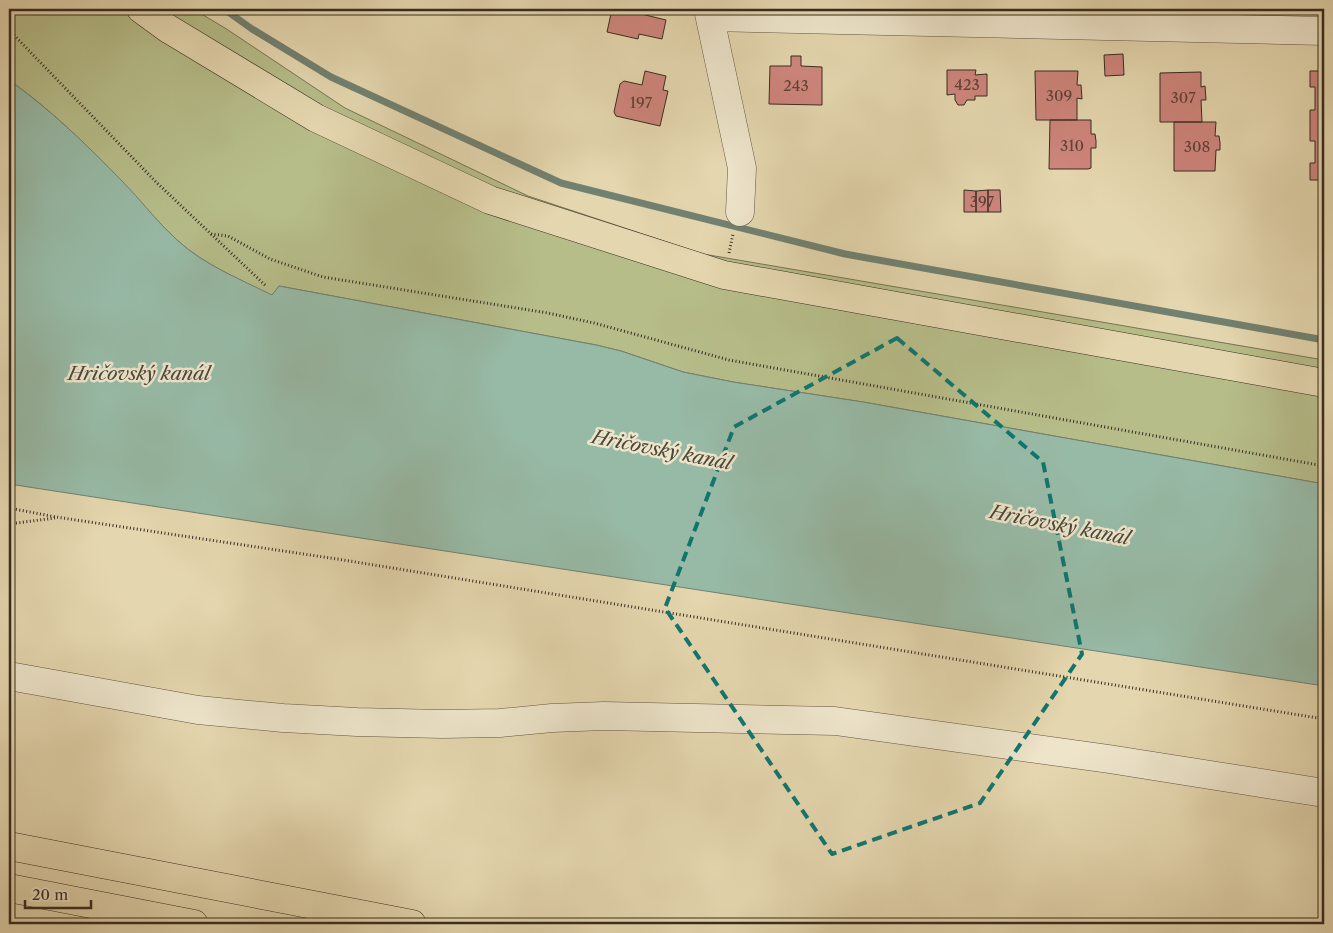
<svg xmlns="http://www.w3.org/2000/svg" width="1333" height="933" font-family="'Libre Caslon Text',serif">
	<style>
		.green { fill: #b6bd89; stroke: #777455 }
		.water { fill: #97baa6; stroke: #718171 }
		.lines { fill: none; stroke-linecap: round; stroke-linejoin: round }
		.stream { stroke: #718171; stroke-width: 7 }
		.building { fill: #ce857c; stroke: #382c21 }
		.minor-casing { stroke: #635644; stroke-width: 29 }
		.major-casing { stroke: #382c21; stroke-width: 29 }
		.highway-casing { stroke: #382c21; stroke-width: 29 }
		.path { stroke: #382c21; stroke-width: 3; stroke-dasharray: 1 2.5; stroke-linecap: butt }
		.minor { stroke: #ede4ca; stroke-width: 28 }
		.major { stroke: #e4d6ae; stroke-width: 28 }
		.highway { stroke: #e4d6ae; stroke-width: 28 }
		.marked { fill: none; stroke: #0f766e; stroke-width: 4; stroke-dasharray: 10 6; stroke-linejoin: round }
		.labels { text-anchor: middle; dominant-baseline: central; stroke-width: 5; stroke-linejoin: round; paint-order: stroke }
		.number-label { font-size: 15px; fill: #5e4238 }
		.water-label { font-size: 19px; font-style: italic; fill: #4b483c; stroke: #ede4ca }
	</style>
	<rect width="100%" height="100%" fill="#e4d6ae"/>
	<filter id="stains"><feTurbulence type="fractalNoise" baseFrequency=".004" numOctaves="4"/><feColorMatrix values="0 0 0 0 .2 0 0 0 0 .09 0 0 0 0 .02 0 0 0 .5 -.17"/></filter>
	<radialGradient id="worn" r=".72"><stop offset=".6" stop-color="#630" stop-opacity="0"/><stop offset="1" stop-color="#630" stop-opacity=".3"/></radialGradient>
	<path class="green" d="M9 9H193L225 28 345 108 528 196 703 254 1324 360V484L863 402 733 382 683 372 621 351 596 345 279 286 272 296C240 279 204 265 177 240 157 223 141 201 122 182 87 145 50 109 9 80Z"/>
	<path class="water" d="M9 80C50 109 87 145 122 181 141 200 157 222 177 240 204 265 240 279 272 295L279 286 596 345 621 351 683 372 733 382 863 402 1324 484V686L9 484Z"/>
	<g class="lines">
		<path class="stream" d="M224 9 252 29 331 77 561 183 845 254 1324 340"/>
	</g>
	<path class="building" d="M612 9H621L666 20 662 39 639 34 638 39 607 32Z
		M1123 54 1124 75 1105 76 1104 55Z
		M791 56H801V66L822 67V105L769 104 770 66H791Z
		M947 70H976L975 75 987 74V96H975V100H967L964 105H958L955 100V94L947 95Z
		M645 71 666 76 663 90 668 91 660 126 616 116 614 112 620 84 624 81 642 85Z
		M1035 71H1078L1077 85H1081L1082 99 1077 98V120H1036Z
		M1310 71H1324V180H1310V163H1315V141H1310V110H1315V87H1310Z
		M1201 72V87L1205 86 1206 100H1201L1202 122H1160V73Z
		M1050 120H1091V134H1095L1096 141V148H1091V168L1088 169H1049Z
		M1174 122H1216L1215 136H1219L1220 143V150H1216L1215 171H1174Z
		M964 190 976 191V212H964Z
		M988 190H1000L1001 212H988Z
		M988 190V212H976V191Z"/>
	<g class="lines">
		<g class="minor-casing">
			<path id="minor" d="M708 9 742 168 740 212
				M710 17 1324 31
				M9 676 198 710 283 718 357 722 442 724 500 723 552 718 604 716 835 721 1109 759 1324 793"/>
		</g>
		<g class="major-casing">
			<path id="major" d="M141 9 167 28 316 118 490 200 724 275 1324 383"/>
		</g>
		<g class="highway-casing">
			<path id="highway" d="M9 846 412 924
				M9 888 194 924"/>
		</g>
		<path class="path" d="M9 30 156 182 266 286
			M211 234 228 236 270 259 323 277 548 313 594 323 729 360 1324 466
			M729 253 733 234
			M9 508 56 517 337 559 1324 719
			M9 524 55 518"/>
		<use href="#minor" class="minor"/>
		<use href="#major" class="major"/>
		<use href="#highway" class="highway"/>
	</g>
	<path class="marked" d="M897 338 1043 462 1082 654 980 803 832 854 665 608 734 427Z"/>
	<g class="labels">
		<g class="number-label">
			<text x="967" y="84">423</text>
			<text x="796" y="85">243</text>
			<text x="1059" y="95">309</text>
			<text x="1183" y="97">307</text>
			<text x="641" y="102">197</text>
			<text x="1072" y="145">310</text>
			<text x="1197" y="146">308</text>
			<text x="982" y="201">397</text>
		</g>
		<g class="water-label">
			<text x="139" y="373">Hričovský kanál</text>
			<text transform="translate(662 450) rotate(11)">Hričovský kanál</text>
			<text transform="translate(1060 525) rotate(11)">Hričovský kanál</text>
		</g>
	</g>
	<rect width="1333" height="933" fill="none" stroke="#e4d6ae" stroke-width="30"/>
	<rect x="10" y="10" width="1313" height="913" fill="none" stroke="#382c21" stroke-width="2.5"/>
	<rect x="15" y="15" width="1303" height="903" fill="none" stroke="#382c21"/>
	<path d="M25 900v8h66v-8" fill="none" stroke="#382c21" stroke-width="2.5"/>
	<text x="32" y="900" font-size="15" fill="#382c21" stroke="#ede4ca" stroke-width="4" paint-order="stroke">20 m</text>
	<rect width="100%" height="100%" filter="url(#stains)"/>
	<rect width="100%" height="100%" fill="url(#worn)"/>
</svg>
